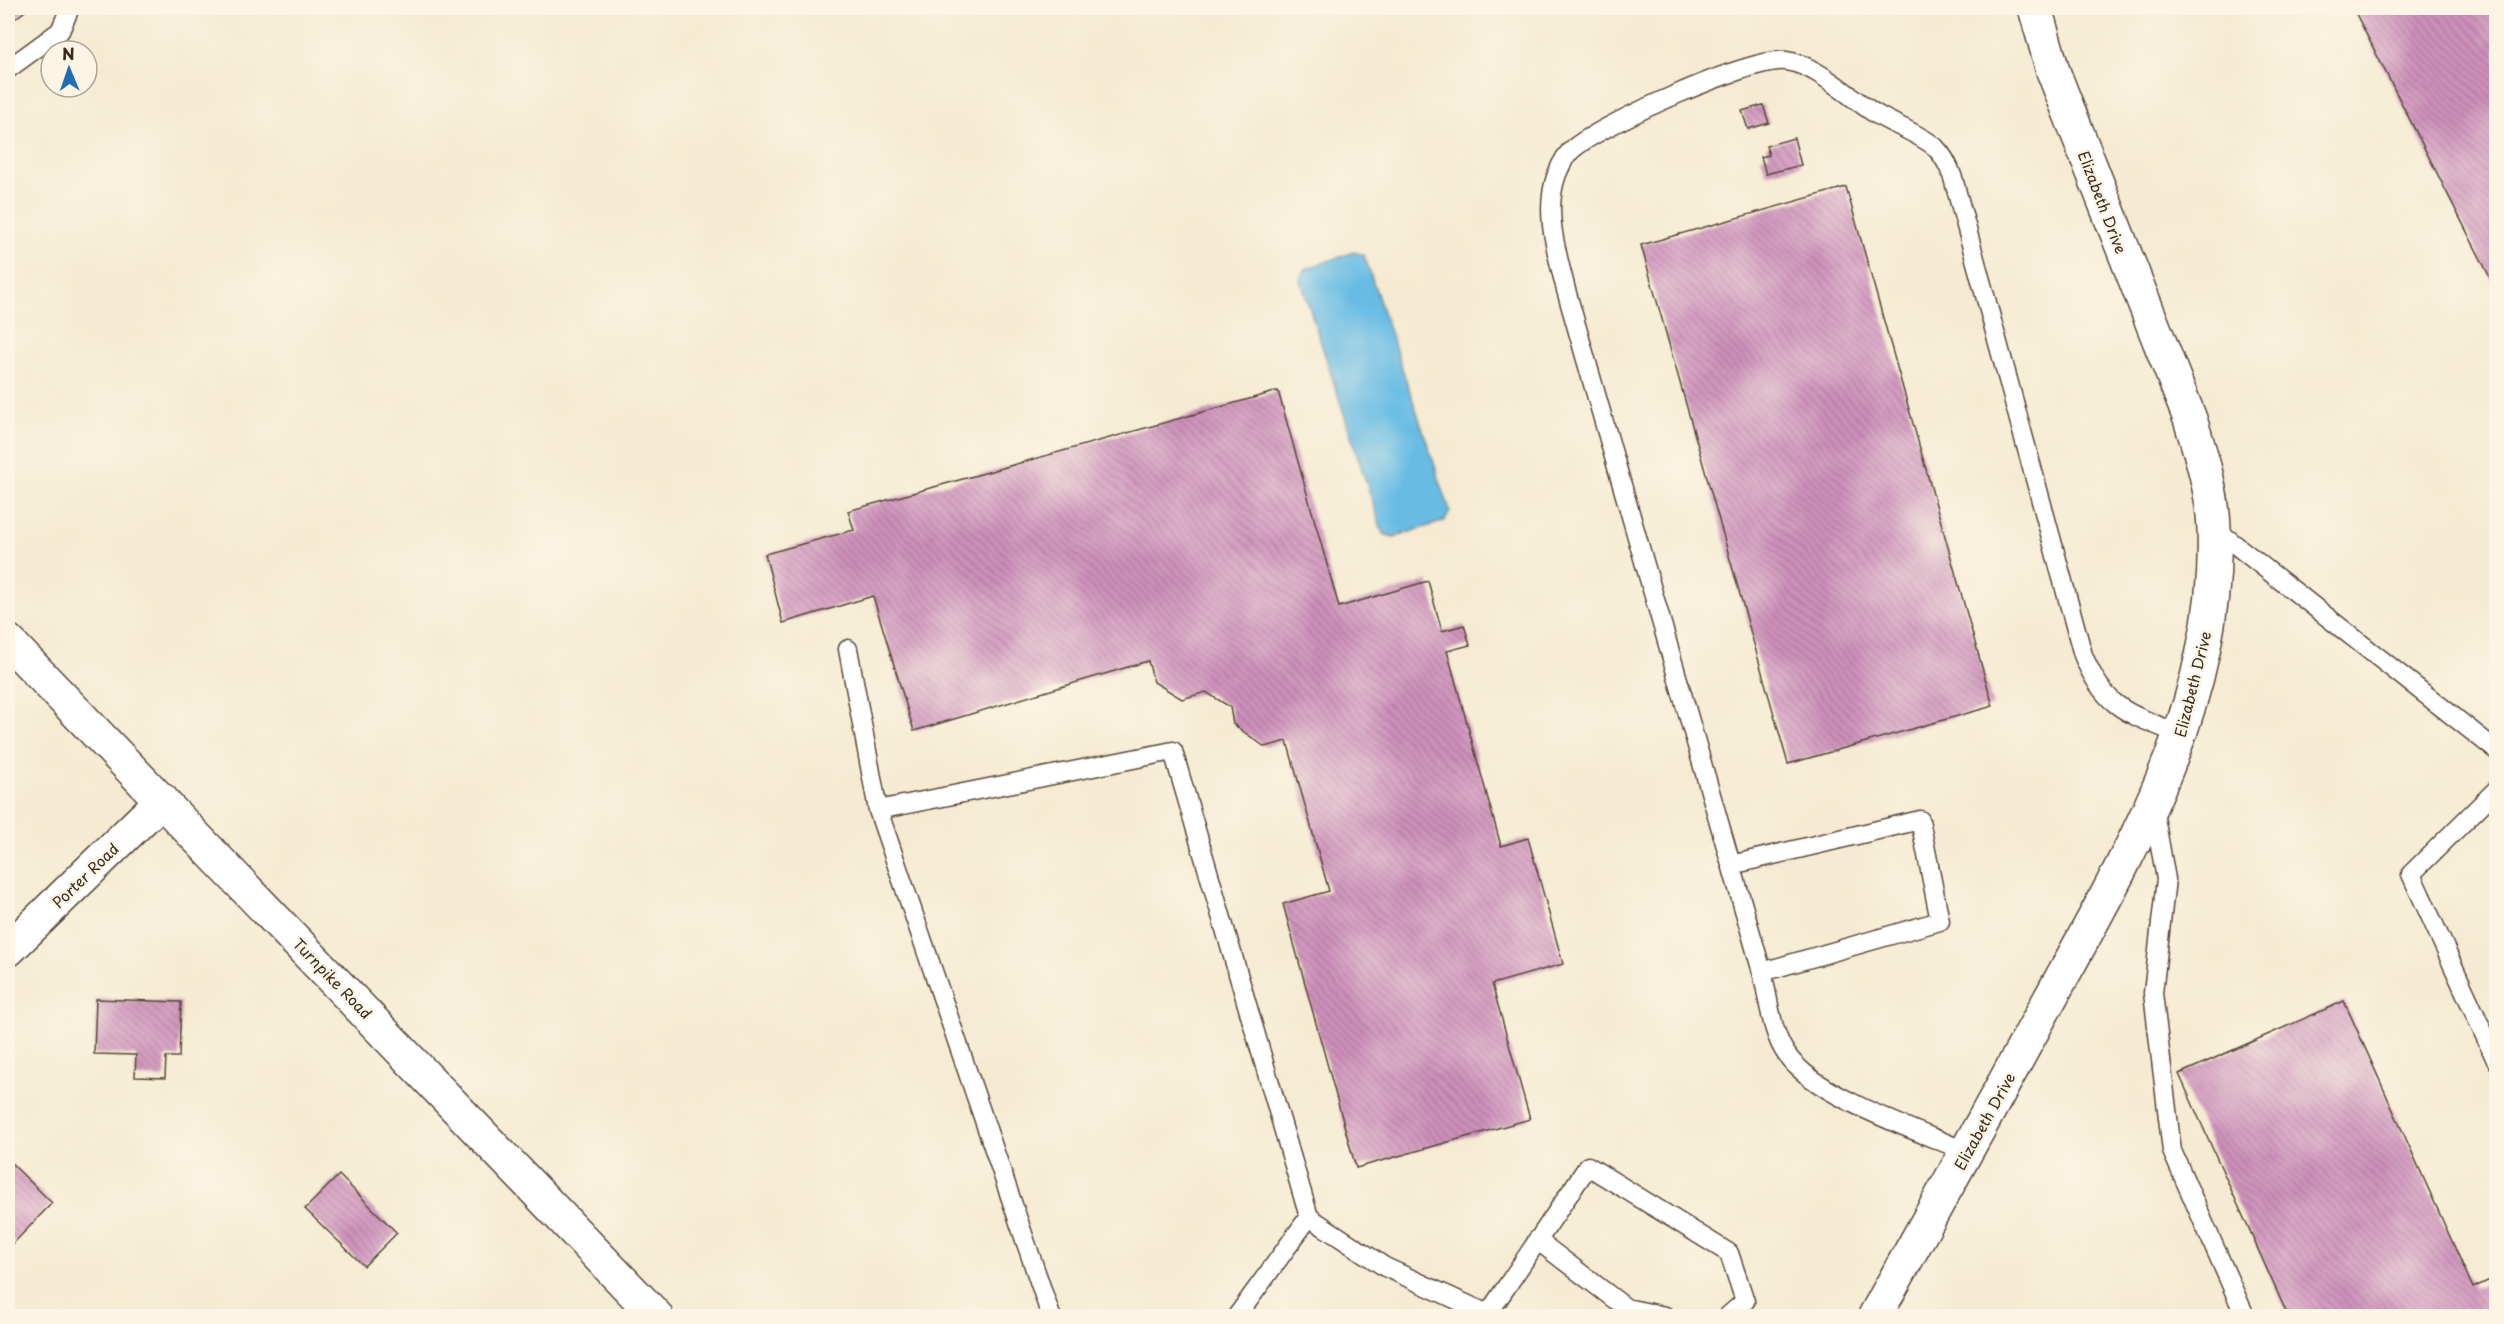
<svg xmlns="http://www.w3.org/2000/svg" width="2504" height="1324" font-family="'Playpen Sans',sans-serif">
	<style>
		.water { fill: #68bce4; stroke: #527381; stroke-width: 1.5 }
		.building { fill: url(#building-back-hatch) }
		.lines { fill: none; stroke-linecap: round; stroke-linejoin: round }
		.lane-casing { stroke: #574739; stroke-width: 21 }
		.street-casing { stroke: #574739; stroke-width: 36 }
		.secondary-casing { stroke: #574739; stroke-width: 36 }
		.lane { stroke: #fff; stroke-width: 18 }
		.street { stroke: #fff; stroke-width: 33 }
		.secondary { stroke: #fff; stroke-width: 33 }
		.labels { text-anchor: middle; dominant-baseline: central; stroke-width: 5; stroke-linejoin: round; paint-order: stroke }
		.street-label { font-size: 15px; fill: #3b2a1e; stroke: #fcf5e5 }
	</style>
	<defs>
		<pattern id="building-back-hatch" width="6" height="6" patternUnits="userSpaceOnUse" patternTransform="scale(1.5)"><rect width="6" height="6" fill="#ce90bc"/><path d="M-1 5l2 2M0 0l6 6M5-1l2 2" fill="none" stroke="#a87698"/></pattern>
	</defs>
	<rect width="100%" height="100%" fill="#fcf5e5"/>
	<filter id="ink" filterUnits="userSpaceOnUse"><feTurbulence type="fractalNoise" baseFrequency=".0167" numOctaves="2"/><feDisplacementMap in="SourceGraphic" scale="12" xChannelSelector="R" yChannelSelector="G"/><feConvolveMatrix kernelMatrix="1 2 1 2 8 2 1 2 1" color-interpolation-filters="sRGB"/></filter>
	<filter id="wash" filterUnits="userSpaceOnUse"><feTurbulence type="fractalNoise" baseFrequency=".008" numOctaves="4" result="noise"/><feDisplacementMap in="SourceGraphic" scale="24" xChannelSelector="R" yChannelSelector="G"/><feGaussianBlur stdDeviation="1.35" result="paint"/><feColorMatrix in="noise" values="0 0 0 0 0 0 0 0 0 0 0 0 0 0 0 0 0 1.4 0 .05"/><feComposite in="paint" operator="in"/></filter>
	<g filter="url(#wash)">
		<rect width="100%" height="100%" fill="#f5ebd2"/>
		<path class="water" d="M1354 252 1364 255 1450 511 1445 521 1394 537 1383 534 1300 278 1305 269Z"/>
		<g id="blocks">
			<path class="building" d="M8 8H29L8 24Z
				M2353 8H2496V289Z
				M1763 105 1769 123 1748 129 1742 111Z
				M1794 138 1801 165 1766 174 1761 157 1769 155 1766 146Z
				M1846 187 1993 706 1788 764 1641 245Z
				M1278 391 1339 607 1428 581 1442 631 1464 625 1470 645 1447 651 1501 846 1528 838 1563 964 1492 984 1530 1119 1356 1168 1283 904 1329 891 1287 741 1265 747 1233 724 1230 707 1206 692 1182 699 1154 682 1148 661 914 731 873 596 783 623 765 554 854 530 848 511Z
				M96 999 181 1002 179 1057H166L165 1078 135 1077 136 1055 94 1054Z
				M2344 1001 2473 1288 2496 1277V1316H2288L2179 1074Z
				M8 1160 52 1203 8 1249Z
				M339 1175 397 1233 364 1266 305 1209Z"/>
		</g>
	</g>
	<g filter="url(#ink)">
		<use href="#blocks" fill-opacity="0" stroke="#574739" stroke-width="1.5"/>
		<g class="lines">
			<g class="lane-casing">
				<path id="lane" d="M8 69 60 31 70 8
					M2214 528 2496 750
					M848 649 878 810
					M2496 790 2411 874 2496 1060
					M2153 806 2166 879 2153 993 2172 1151 2245 1316
					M1731 865 1920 820 1940 921 1762 972
					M1967 1152C1919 1131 1816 1097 1787 1055 1771 1033 1769 999 1762 972L1566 290C1557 253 1543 211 1557 174 1561 164 1566 154 1574 148 1605 123 1750 57 1786 61 1816 64 1850 98 1876 114 1894 125 1918 133 1935 147 1944 156 1949 166 1953 178L2083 655C2106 711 2129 713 2181 735
					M1537 1240 1626 1308 1665 1316
					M1051 1316 878 810 1173 751 1309 1217 1385 1267 1488 1314
					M1237 1316 1309 1217
					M1491 1316 1488 1314 1588 1166 1729 1253 1745 1301 1728 1316"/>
			</g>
			<g class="street-casing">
				<path id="street" d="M8 950 162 800
					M1875 1316C1932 1213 1990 1110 2046 1006 2127 858 2221 704 2214 529 2213 492 2201 454 2190 419L2053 71 2035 8"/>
			</g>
			<g class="secondary-casing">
				<path id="secondary" d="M8 641 656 1316"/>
			</g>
			<use href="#lane" class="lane"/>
			<use href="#street" class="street"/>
			<use href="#secondary" class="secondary"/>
		</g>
	</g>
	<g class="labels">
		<g class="street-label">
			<text transform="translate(2103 202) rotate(69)">Elizabeth Drive</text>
			<text transform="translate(2192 684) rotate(-76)">Elizabeth Drive</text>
			<text transform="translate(85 875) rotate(-44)">Porter Road</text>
			<text transform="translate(333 978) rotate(46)">Turnpike Road</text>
			<text transform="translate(1984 1121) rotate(-61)">Elizabeth Drive</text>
		</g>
	</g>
	<rect width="2504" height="1324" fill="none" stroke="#fcf5e5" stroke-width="30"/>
	<g transform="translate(69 69) rotate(358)"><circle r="28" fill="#fcf5e5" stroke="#afa495" stroke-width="1.5"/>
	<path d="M0-4.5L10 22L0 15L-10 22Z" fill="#1f6fb2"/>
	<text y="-9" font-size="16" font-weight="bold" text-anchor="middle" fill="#3b2a1e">N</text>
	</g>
</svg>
